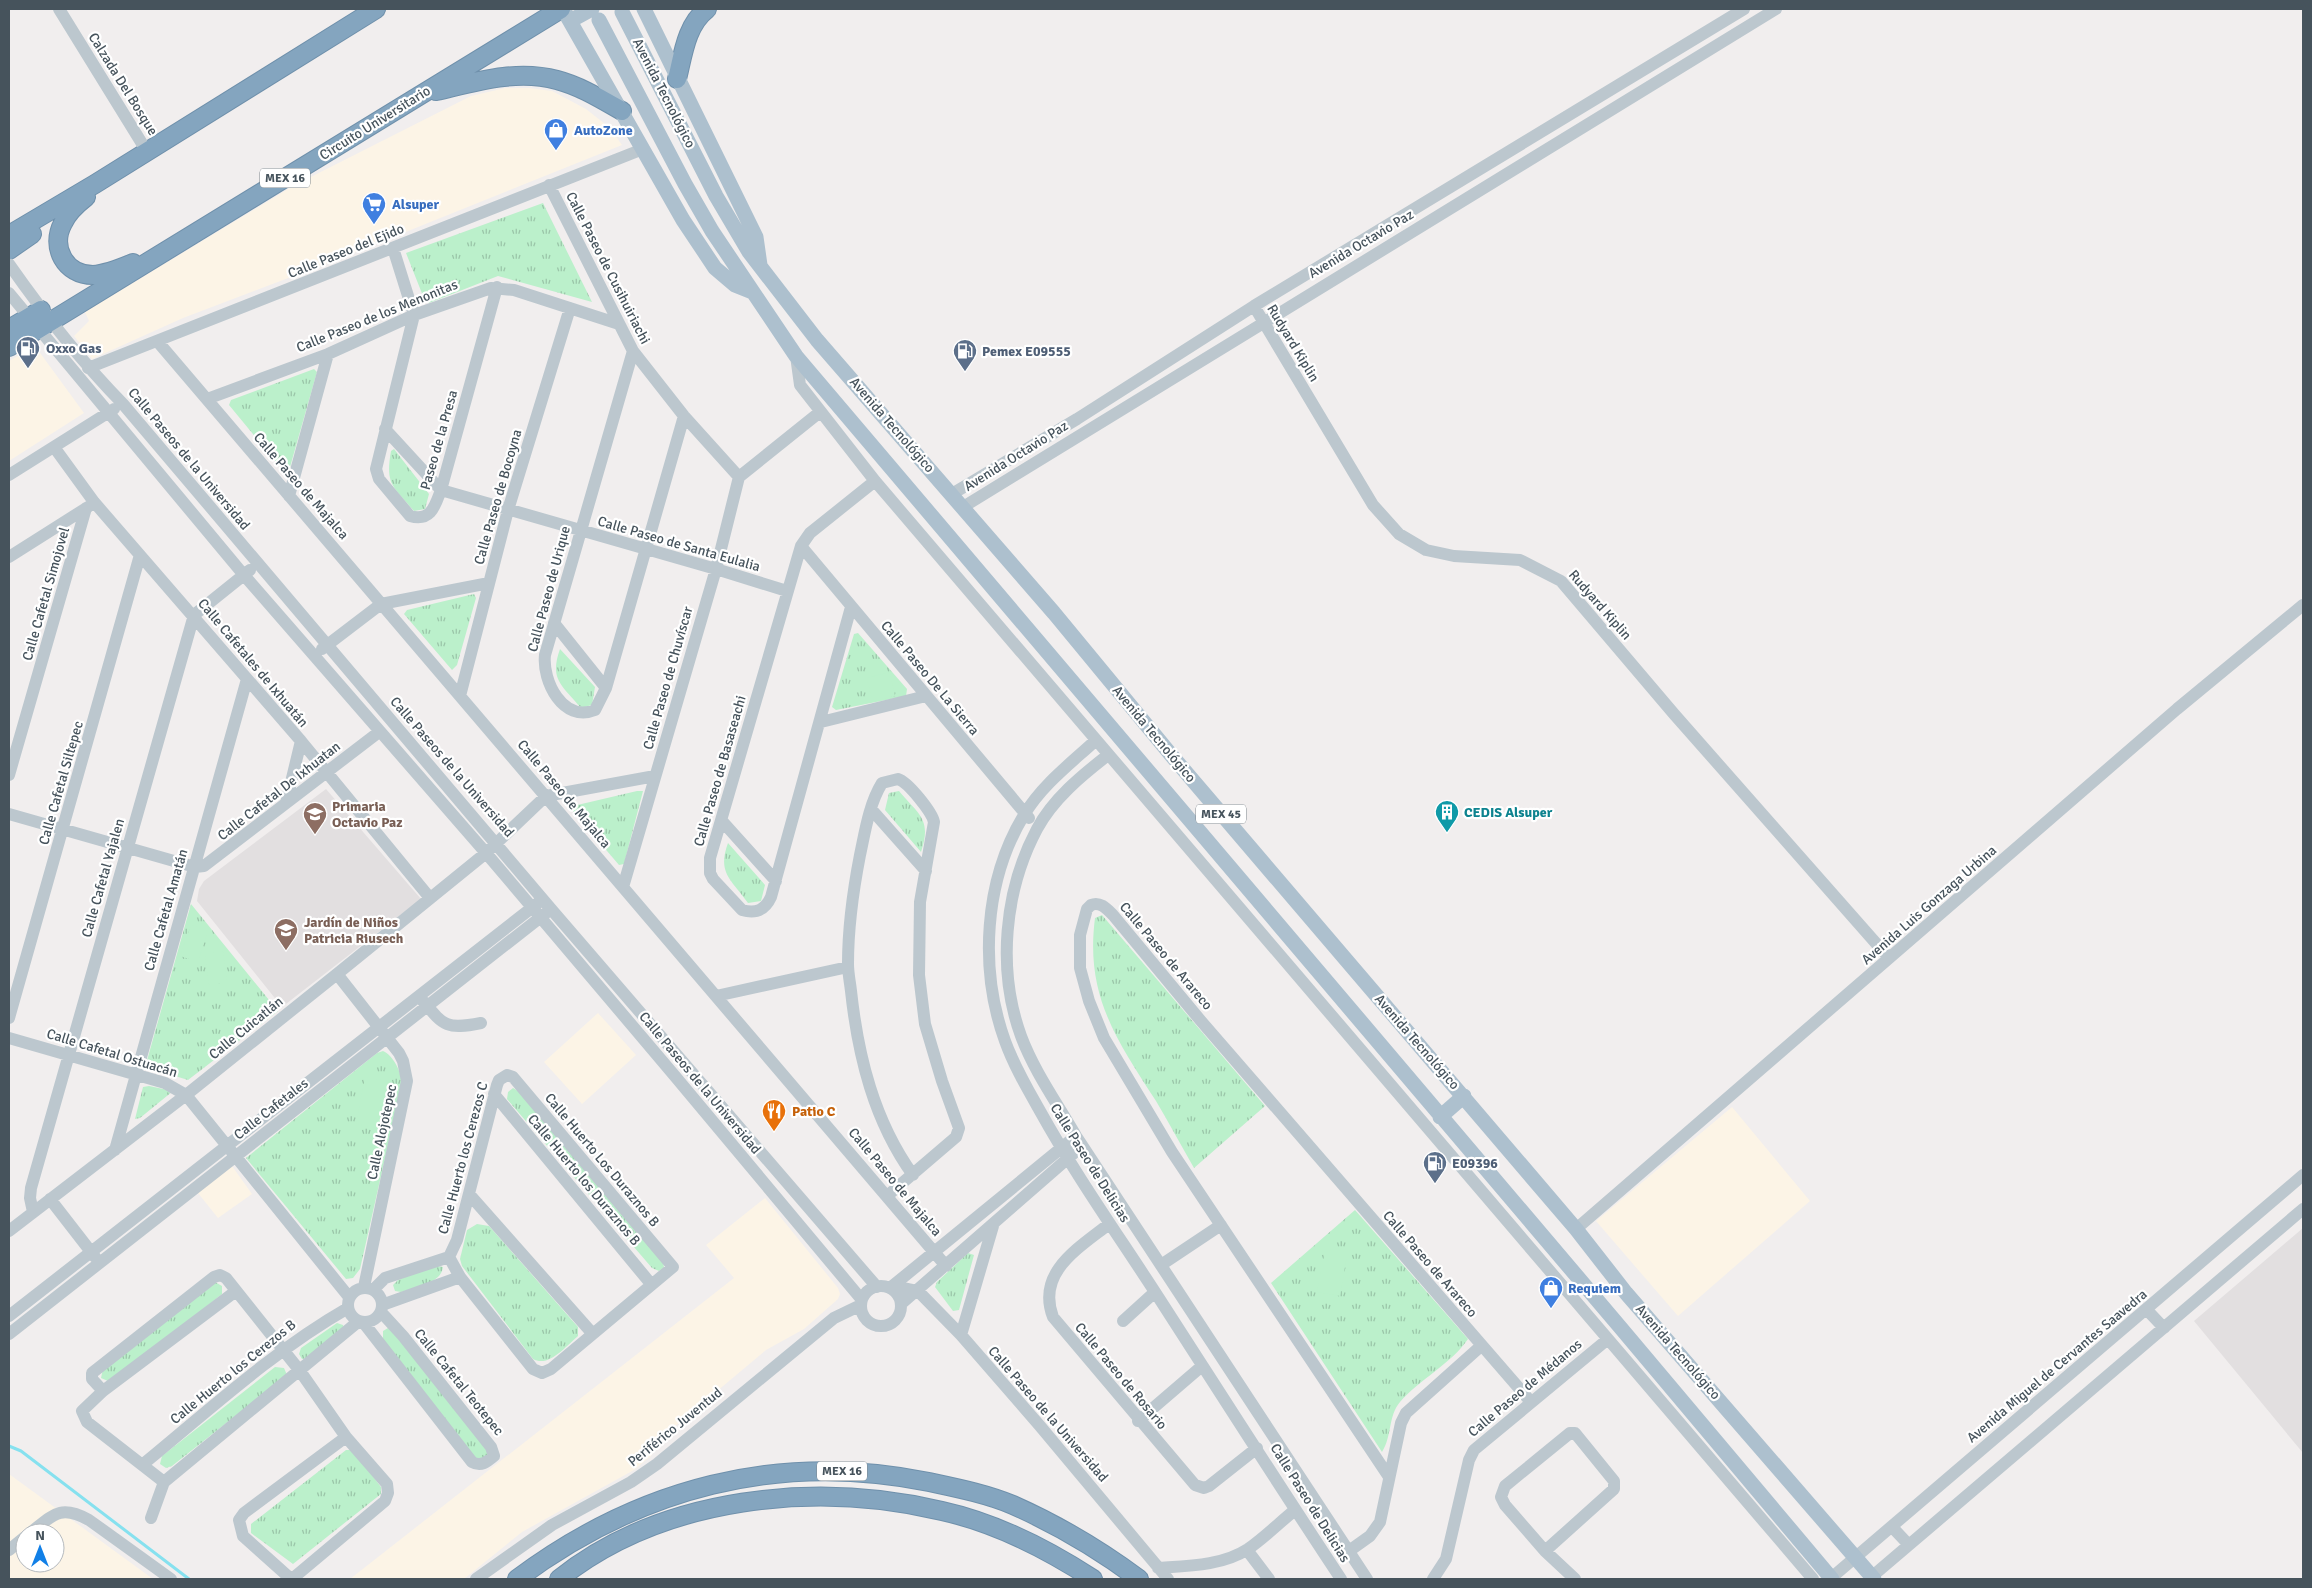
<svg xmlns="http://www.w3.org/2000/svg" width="2312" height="1588" font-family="Signika,sans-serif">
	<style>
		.commercial { fill: #fcf4e6; fill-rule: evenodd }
		.education { fill: #e2dfe0 }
		.park { fill: url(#park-tufts) }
		.pitch { fill: #bbf0cb }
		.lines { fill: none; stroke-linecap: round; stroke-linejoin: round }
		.stream { stroke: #86e1ef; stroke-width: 3 }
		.highway-casing { stroke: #6f90ab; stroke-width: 20 }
		.minor { stroke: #bcc7ce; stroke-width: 12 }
		.major { stroke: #adc0ce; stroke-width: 15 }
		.highway { stroke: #84a5bf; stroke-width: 18 }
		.labels { text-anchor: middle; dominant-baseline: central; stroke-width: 4.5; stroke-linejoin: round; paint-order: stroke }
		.shield { fill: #fff; stroke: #7e878d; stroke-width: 1 }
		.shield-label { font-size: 12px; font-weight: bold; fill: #46535c }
		.street-label { font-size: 14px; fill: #46535c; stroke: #fff }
		.shop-label { font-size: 14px; font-weight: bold; fill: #366cbe; stroke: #fff; text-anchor: start }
		.service-label { font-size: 14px; font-weight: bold; fill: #4e5e75; stroke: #fff; text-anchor: start }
		.education-label { font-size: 14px; font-weight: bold; fill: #785e54; stroke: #fff; text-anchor: start }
		.culture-label { font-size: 14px; font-weight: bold; fill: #0d838f; stroke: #fff; text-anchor: start }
		.food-label { font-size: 14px; font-weight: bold; fill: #c56008; stroke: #fff; text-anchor: start }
	</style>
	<defs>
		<pattern id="park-tufts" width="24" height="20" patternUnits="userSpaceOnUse" patternTransform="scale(1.25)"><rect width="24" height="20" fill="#bbf0cb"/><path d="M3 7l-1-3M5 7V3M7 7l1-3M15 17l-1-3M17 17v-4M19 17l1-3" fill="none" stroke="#9ac5a8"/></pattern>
	</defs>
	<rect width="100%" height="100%" fill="#f1eeee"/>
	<path class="commercial" d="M505 88H529L552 91 586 109 610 128 622 145 336 260 183 318 92 359 74 336 89 321 85 312 293 186 471 96Z
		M35 346 84 413 9 461V361Z
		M598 1013 636 1055 582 1104 544 1062Z
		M1732 1107 1810 1201 1678 1316 1596 1221Z
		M232 1166 252 1194 218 1218 198 1193Z
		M765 1198 838 1288 840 1294 838 1299 804 1329 766 1350 667 1433 651 1456 634 1470 522 1532 464 1579H350L734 1278 706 1245Z
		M9 1474 153 1579H9ZM25 1533H55V1563H25Z"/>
	<path class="education" d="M326 789 421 899 282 1007 197 901 199 889 204 881Z
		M2303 1228V1453L2194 1321Z"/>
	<path class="park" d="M543 203 592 302 498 276 429 303 425 301 406 253Z
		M314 369 317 372 290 467 285 473 229 405 231 400Z
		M394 449 429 494 425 509 414 511C393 486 385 485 391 451Z
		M474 594 476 598 457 665 452 670 404 614 407 610Z
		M858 633 907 689 906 696 836 710 832 707 854 634Z
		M560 649 595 687 592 705 581 708C562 685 549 680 560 649Z
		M637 791H643L624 864 619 865 572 810 573 806Z
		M899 791C919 815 932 819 921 852L885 810 889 793Z
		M728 843 765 885 761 901 748 903C731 879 717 873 728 843Z
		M191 904 278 1011 188 1080 149 1068 146 1064Z
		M1102 915 1265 1106 1194 1168C1181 1145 1169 1123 1156 1101 1116 1039 1085 995 1095 918Z
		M383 1051C394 1056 401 1072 402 1083L360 1269 353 1278 346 1279 246 1158 377 1053Z
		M149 1086 173 1091 140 1118 135 1119 143 1087Z
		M513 1088 518 1091 662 1258 664 1267 659 1271 652 1268 507 1099 508 1092Z
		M1355 1210 1468 1339C1451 1364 1420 1379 1400 1402 1388 1416 1392 1437 1382 1452L1271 1283Z
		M477 1224 489 1226 578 1327V1336C566 1346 549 1368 533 1359L462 1266 460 1259 467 1230Z
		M968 1253 974 1255 959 1310 953 1311 935 1287 937 1282Z
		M433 1265 443 1267C441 1284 415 1287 401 1292L395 1291 393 1285 398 1280Z
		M215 1282 222 1286V1294L115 1380 108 1381 101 1378 103 1369Z
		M337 1323 343 1325 344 1329 308 1358 302 1359 299 1354 301 1348Z
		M388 1328 393 1330 489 1452 488 1458 476 1459 383 1340V1331Z
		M275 1367 284 1368 287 1375 172 1466 166 1468 160 1464 162 1456Z
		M346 1450H353L381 1487V1494L293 1564 251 1533V1524Z"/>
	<path class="pitch" d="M890 672 895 696 872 701 867 678Z
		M191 925 208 931 198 962 180 956Z
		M223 951 227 983 209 985 205 953Z
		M365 1077 392 1082 383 1129 356 1124Z
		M1325 1251 1347 1255 1340 1296 1317 1292Z"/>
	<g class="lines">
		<path class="stream" d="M9 1446 21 1451 189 1579"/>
		<g class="highway-casing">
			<path id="highway" d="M677 79C683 55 686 25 707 9
				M436 91C475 82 516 69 557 80 580 86 601 99 622 111
				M86 197C77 204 68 212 63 223 50 247 65 275 93 275 107 274 121 268 133 263
				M9 235 95 184 376 9
				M9 250 32 234
				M9 329 41 310
				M9 347 561 9
				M517 1579C639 1488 778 1451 929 1482 957 1488 987 1494 1013 1505 1058 1525 1100 1550 1139 1579
				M559 1579C663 1496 816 1481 942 1511 996 1523 1047 1549 1093 1579"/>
		</g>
		<path class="minor" d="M59 9 146 150
			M549 185 633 351 684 416 739 477
			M393 248 414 315 376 469 379 479 410 516C431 522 435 506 441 490L497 287
			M9 264C44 314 80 360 123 404L551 909 877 1287
			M9 293 243 574 486 853 674 1075 862 1300
			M1254 306 1373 505 1399 534 1426 550 1454 556 1520 560 1561 581 1674 714 1889 958
			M158 342 946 1266
			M633 351 545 655C542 681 563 723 595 710L606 688 684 416
			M796 356 800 385 875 481 1813 1579
			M88 368 643 149
			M207 399 328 354 414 315 491 288 514 290 619 324
			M385 429 441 490 716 569 787 591
			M54 447 94 502 301 741 430 898
			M9 475 114 409
			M739 477 820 412
			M952 494 1077 419 1254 306 1744 9
			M289 496 328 354
			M963 507 1776 9
			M801 546 1029 818
			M9 557 88 507
			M851 607 771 897C765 910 756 914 742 910L713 879 710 873V858L801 546 810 533 875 481
			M554 623 606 688
			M322 649 381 604 489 583
			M460 696 508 510 570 308
			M821 722 926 696
			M1095 741C1070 764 1042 785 1024 815 984 881 979 969 1005 1041 1014 1066 1027 1088 1040 1111 1075 1174 1116 1232 1155 1292 1217 1388 1278 1484 1341 1579
			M1108 755C1081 776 1053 799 1037 829 1004 891 997 970 1021 1036 1034 1071 1057 1103 1076 1136L1367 1579
			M9 775 86 508
			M286 803 301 741
			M871 809 926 871
			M9 814 195 867 204 866 379 732
			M722 821 776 881
			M623 887 716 569 739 477
			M337 974 399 1053 403 1061 407 1081 364 1287
			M716 996 848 967
			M422 1000C444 1026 446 1030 481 1023
			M9 1018 140 555
			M9 1038 165 1083 186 1095 349 1297
			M494 1094 651 1284
			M115 1150 247 679
			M469 1194 592 1333
			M887 1196 956 1137 959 1128 942 1081 925 1024 919 975 920 902 934 822C932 812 908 782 898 779L882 783C869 804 865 832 860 855 853 891 848 927 848 964 848 973 850 982 851 991 858 1056 874 1121 913 1175
			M50 1199 95 1257
			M33 1212 30 1198 31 1188 194 615 250 570
			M1109 1224C1079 1248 1036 1272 1053 1317L1195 1485 1204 1488 1209 1486 1257 1448
			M1576 1229 2177 709 2303 605
			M9 1231 186 1095 337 974 486 853 546 796 655 776
			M1161 1265 1221 1225
			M894 1286 918 1291 961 1335 1040 1426 1168 1579
			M861 1306a20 20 0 1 1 40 0a20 20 0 1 1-40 0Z
			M348 1305a17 17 0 1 1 34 0a17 17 0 1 1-34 0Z
			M890 1288 1076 1136
			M373 1290 385 1278 449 1257 457 1240 497 1085 499 1080 507 1075 513 1077 673 1267 551 1369 542 1373 533 1369 460 1277 449 1257
			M901 1304 1074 1153
			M382 1305 460 1277
			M2147 1310 2164 1328
			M9 1316 538 903
			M1123 1321 1155 1292
			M363 1322 472 1462C481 1467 487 1462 494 1456L491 1447 403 1336 381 1312
			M9 1334 546 913
			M961 1335 993 1226
			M103 1391 92 1379V1373L214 1277 220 1275 226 1278 300 1371 346 1437 387 1484 388 1493 385 1501 292 1579
			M1138 1421 1202 1366
			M142 1465C208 1411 273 1351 348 1308
			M1389 1477 1172 1152 1104 1038 1089 1001 1080 968V935L1087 909 1091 905C1100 901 1107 909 1113 915L1201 1021 1531 1402
			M164 1482 87 1422 82 1411 103 1391 236 1291
			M151 1518 164 1482 359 1321
			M1892 1527 1909 1545
			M30 1533C53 1515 60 1504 89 1520L171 1579
			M9 1550 25 1537
			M1247 1550 1269 1579
			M1349 1551 1370 1536 1380 1522 1401 1423 1406 1413 1481 1346
			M1545 1551 1614 1489V1481L1575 1433H1570L1505 1486 1501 1497 1505 1505 1545 1551 1575 1579
			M1158 1568C1187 1566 1222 1566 1248 1549 1264 1538 1279 1523 1295 1510
			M291 1579 243 1536 239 1520 244 1513 346 1437
			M476 1579 552 1525 631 1482 657 1464 834 1318 861 1305
			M1433 1579 1446 1559 1469 1460 1474 1450 1608 1339
			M1830 1579 2303 1175
			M1869 1579 2303 1209"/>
		<path class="major" d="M563 9 683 220 715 268 735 285 750 291
			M644 9 756 237 760 265
			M622 12 716 196 749 252 817 340 1054 613 1172 756 1576 1229 1626 1293 1874 1579
			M599 20 685 184 712 231 796 356 1620 1327 1832 1579
			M570 21 592 9
			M1440 1117 1464 1096"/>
		<use href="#highway" class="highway"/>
	</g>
	<defs>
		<g id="shop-pin" transform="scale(1.25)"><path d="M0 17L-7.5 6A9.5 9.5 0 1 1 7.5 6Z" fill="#3f7fe0" stroke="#fff"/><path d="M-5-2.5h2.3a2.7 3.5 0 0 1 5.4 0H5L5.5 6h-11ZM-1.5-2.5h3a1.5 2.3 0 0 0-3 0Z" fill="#fff"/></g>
		<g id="supermarket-pin" transform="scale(1.25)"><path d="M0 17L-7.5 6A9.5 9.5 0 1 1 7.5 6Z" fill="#3f7fe0" stroke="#fff"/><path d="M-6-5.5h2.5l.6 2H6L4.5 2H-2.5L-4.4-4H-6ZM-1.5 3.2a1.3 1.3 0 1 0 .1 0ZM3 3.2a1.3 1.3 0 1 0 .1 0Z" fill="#fff"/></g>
		<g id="fuel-pin" transform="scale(1.25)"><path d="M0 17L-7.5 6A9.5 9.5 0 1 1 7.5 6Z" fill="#5c6f8a" stroke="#fff"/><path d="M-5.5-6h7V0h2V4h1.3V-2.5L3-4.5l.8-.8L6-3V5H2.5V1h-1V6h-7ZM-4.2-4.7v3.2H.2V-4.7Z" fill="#fff"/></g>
		<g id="building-pin" transform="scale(1.25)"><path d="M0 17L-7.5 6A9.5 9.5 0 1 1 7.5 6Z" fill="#0f9aa8" stroke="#fff"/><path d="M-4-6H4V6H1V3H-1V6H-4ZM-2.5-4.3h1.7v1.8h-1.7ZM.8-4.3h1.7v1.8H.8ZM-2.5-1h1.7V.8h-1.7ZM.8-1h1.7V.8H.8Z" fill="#fff"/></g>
		<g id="school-pin" transform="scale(1.25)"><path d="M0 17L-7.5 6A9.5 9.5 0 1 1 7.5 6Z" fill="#8d6e63" stroke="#fff"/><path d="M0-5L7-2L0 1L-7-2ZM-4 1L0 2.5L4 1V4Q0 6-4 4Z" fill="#fff"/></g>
		<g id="restaurant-pin" transform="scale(1.25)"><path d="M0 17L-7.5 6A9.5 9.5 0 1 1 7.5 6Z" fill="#e8710a" stroke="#fff"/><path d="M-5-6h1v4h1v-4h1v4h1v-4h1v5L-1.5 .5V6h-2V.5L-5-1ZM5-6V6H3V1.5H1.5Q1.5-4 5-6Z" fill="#fff"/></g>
	</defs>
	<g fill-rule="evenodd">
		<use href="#shop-pin" x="556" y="130"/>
		<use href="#supermarket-pin" x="374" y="204"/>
		<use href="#fuel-pin" x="28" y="348"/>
		<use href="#fuel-pin" x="965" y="351"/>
		<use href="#building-pin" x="1447" y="812"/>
		<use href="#school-pin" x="315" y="814"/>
		<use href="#school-pin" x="286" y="930"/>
		<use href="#restaurant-pin" x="774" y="1111"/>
		<use href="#fuel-pin" x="1435" y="1163"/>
		<use href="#shop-pin" x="1551" y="1288"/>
	</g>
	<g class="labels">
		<g class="shield">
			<rect x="260" y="168.5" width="50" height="19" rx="4"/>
			<rect x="1196" y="804.5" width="50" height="19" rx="4"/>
			<rect x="817" y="1461.5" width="50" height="19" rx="4"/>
		</g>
		<g class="shield-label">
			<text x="285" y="178">MEX 16</text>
			<text x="1221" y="814">MEX 45</text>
			<text x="842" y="1471">MEX 16</text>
		</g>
		<g class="street-label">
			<text transform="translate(123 84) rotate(58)">Calzada Del Bosque</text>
			<text transform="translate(664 93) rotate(63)">Avenida Tecnológico</text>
			<text transform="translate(375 123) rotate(-32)">Circuito Universitario</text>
			<text transform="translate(1361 244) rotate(-31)">Avenida Octavio Paz</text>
			<text transform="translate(346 251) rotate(-22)">Calle Paseo del Ejido</text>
			<text transform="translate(608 268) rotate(63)">Calle Paseo de Cusihuiriachi</text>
			<text transform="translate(377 316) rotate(-22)">Calle Paseo de los Menonitas</text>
			<text transform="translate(1293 343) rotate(59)">Rudyard Kiplin</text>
			<text transform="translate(892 425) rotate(49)">Avenida Tecnológico</text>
			<text transform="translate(439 440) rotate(-74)">Paseo de la Presa</text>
			<text transform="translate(1016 456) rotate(-32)">Avenida Octavio Paz</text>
			<text transform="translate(189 459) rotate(50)">Calle Paseos de la Universidad</text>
			<text transform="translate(301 486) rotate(49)">Calle Paseo de Majalca</text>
			<text transform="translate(498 497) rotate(-74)">Calle Paseo de Bocoyna</text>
			<text transform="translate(679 544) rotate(16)">Calle Paseo de Santa Eulalia</text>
			<text transform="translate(549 589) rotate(-75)">Calle Paseo de Urique</text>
			<text transform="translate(46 594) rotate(-74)">Calle Cafetal Simojovel</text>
			<text transform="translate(1600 605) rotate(49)">Rudyard Kiplin</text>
			<text transform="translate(253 663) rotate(50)">Calle Cafetales de Ixhuatán</text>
			<text transform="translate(668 678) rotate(-74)">Calle Paseo de Chuvíscar</text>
			<text transform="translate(930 678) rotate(50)">Calle Paseo De La Sierra</text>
			<text transform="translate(1154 734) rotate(50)">Avenida Tecnológico</text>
			<text transform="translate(452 767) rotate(49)">Calle Paseos de la Universidad</text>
			<text transform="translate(720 771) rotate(-74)">Calle Paseo de Basaseachi</text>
			<text transform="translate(61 783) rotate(-74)">Calle Cafetal Siltepec</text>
			<text transform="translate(279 791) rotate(-38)">Calle Cafetal De Ixhuatan</text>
			<text transform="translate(564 794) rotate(50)">Calle Paseo de Majalca</text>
			<text transform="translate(103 878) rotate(-74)">Calle Cafetal Yajalen</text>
			<text transform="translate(1929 905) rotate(-41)">Avenida Luis Gonzaga Urbina</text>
			<text transform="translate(166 910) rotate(-74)">Calle Cafetal Amatán</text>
			<text transform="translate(1166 956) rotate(50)">Calle Paseo de Arareco</text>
			<text transform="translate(246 1028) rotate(-39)">Calle Cuicatlán</text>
			<text transform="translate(1417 1042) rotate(49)">Avenida Tecnológico</text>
			<text transform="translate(112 1053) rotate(17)">Calle Cafetal Ostuacán</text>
			<text transform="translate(700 1083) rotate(50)">Calle Paseos de la Universidad</text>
			<text transform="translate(271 1109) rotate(-38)">Calle Cafetales</text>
			<text transform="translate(382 1132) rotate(-78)">Calle Alojotepec</text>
			<text transform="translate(463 1158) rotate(-75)">Calle Huerto los Cerezos C</text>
			<text transform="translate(602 1160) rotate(50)">Calle Huerto Los Duraznos B</text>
			<text transform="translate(1090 1163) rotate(58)">Calle Paseo de Delicias</text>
			<text transform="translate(584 1180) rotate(50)">Calle Huerto los Duraznos B</text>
			<text transform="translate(895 1182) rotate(50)">Calle Paseo de Majalca</text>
			<text transform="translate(1430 1264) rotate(49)">Calle Paseo de Arareco</text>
			<text transform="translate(1678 1352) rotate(49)">Avenida Tecnológico</text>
			<text transform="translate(2057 1366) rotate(-40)">Avenida Miguel de Cervantes Saavedra</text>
			<text transform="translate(233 1372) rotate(-39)">Calle Huerto los Cerezos B</text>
			<text transform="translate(1121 1376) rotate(50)">Calle Paseo de Rosario</text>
			<text transform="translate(459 1382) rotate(51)">Calle Cafetal Teotepec</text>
			<text transform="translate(1525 1388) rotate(-40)">Calle Paseo de Médanos</text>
			<text transform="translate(1048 1414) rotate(49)">Calle Paseo de la Universidad</text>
			<text transform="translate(675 1427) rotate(-39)">Periférico Juventud</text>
			<text transform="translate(1310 1503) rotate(58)">Calle Paseo de Delicias</text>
		</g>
		<g class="shop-label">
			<text x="574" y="130">AutoZone</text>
			<text x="392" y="204">Alsuper</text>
			<text x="1568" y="1288">Requiem</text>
		</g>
		<g class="service-label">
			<text x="46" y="348">Oxxo Gas</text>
			<text x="982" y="351">Pemex E09555</text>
			<text x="1452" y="1163">E09396</text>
		</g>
		<g class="education-label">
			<text x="332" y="806">Primaria<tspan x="332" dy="16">Octavio Paz</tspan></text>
			<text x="304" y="922">Jardín de Niños<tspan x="304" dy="16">Patricia Riusech</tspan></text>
		</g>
		<g class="culture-label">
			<text x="1464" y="812">CEDIS Alsuper</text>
		</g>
		<g class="food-label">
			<text x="792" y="1111">Patio C</text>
		</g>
	</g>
	<rect width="2312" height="1588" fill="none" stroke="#46535c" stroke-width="20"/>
	<g transform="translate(40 1548)"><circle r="24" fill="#ffffff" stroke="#b5babe"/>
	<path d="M0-4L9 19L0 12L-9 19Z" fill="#1280e7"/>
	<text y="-8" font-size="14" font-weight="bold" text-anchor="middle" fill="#46535c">N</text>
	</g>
</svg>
